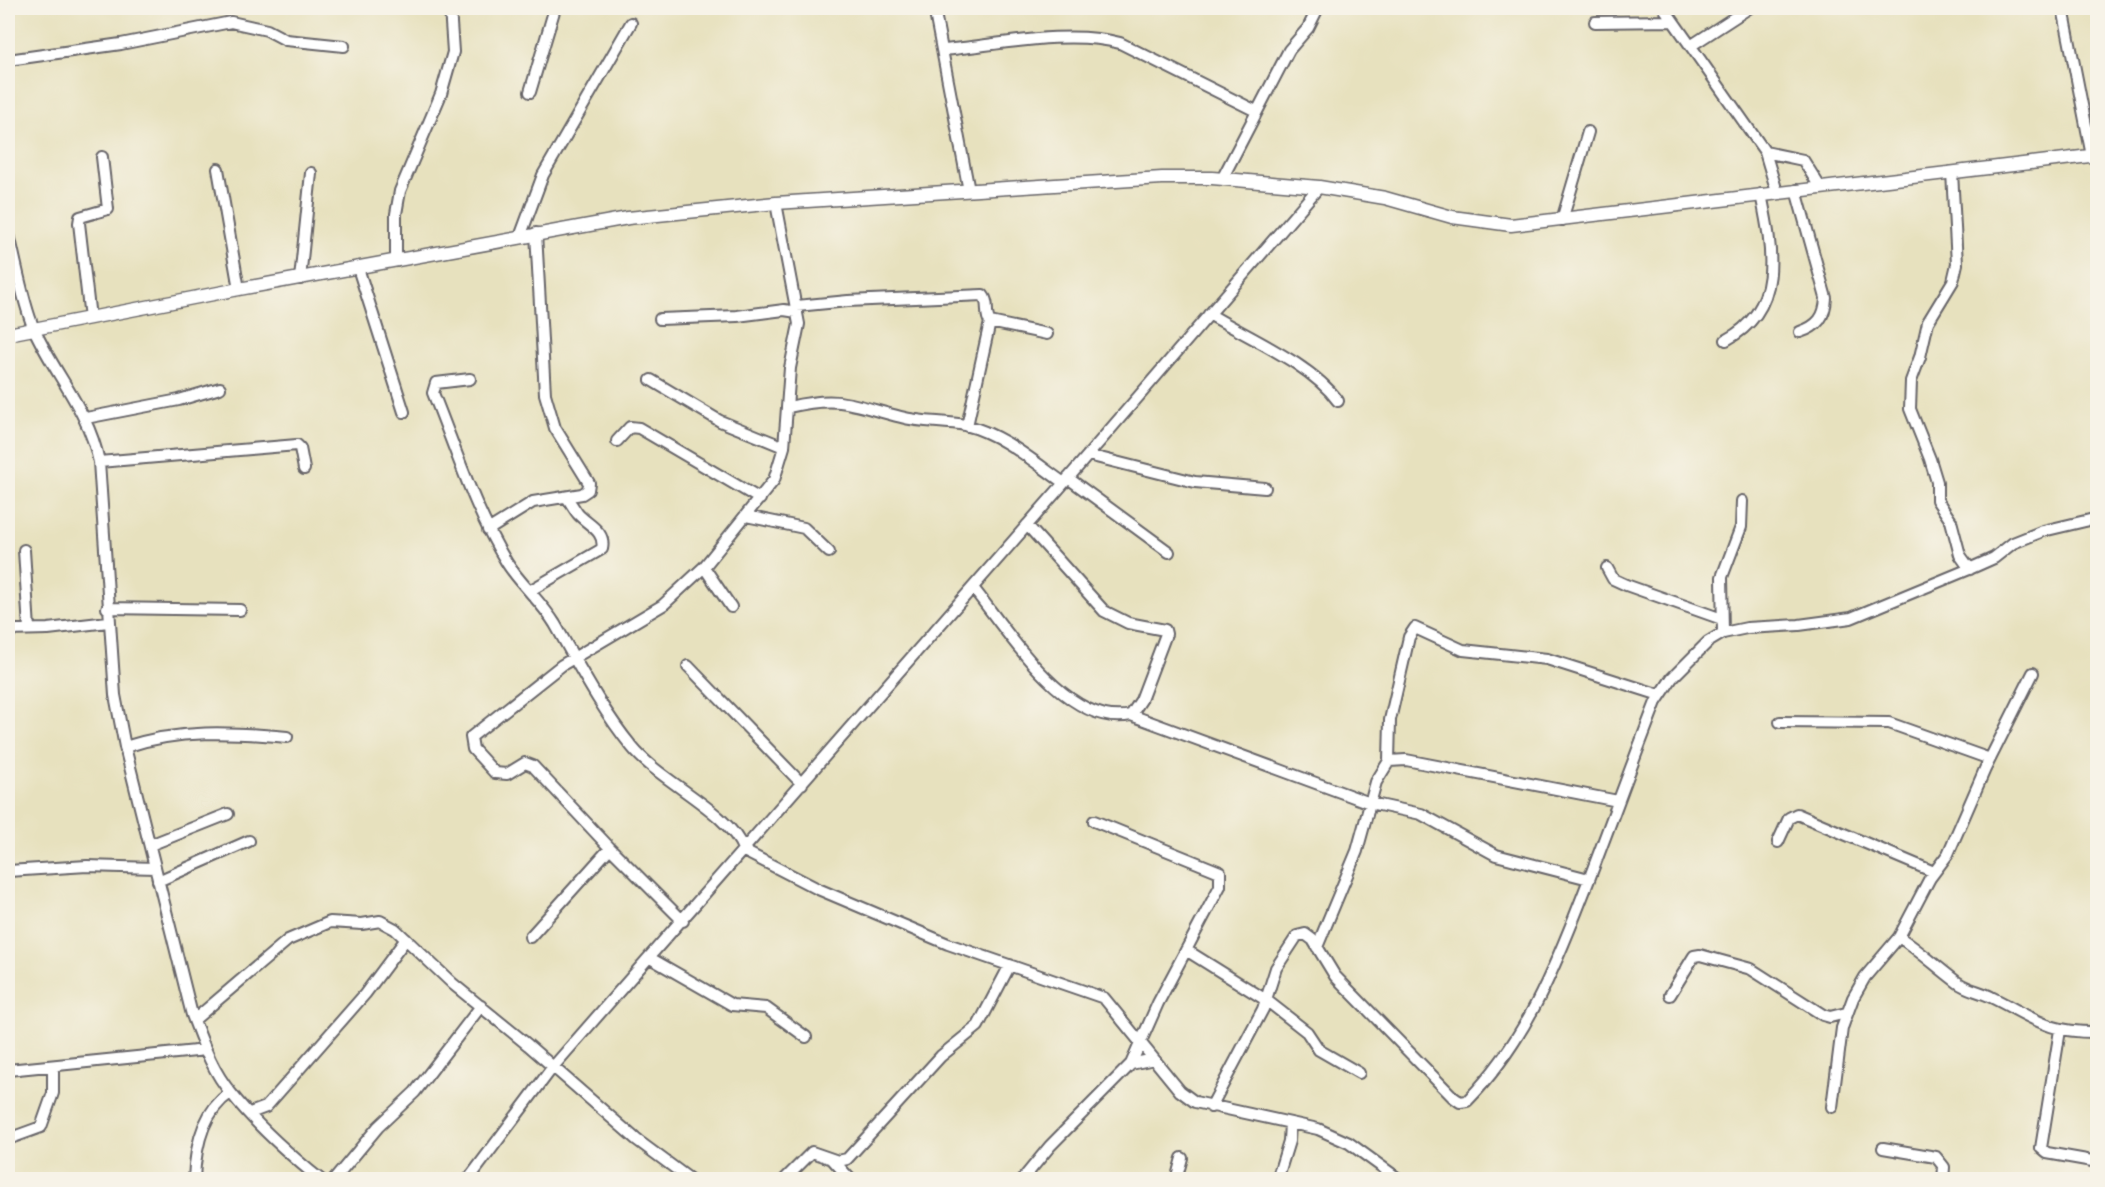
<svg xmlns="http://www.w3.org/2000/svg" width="2105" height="1187" font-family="'Architects Daughter',sans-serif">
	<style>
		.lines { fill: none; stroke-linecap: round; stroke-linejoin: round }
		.minor-casing { stroke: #676569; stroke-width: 14 }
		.tertiary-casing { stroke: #676569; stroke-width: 15 }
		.minor { stroke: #fff; stroke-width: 10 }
		.tertiary { stroke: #fff; stroke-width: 12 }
	</style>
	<rect width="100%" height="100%" fill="#f7f3e8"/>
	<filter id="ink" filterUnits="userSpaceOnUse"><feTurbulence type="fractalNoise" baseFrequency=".0167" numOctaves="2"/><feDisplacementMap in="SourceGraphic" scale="12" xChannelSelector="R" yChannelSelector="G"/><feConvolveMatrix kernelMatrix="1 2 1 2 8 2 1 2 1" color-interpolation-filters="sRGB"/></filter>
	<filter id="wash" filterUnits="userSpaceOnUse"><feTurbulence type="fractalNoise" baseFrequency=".008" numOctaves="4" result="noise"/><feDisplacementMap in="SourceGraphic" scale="24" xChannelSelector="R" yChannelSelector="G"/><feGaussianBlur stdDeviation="1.35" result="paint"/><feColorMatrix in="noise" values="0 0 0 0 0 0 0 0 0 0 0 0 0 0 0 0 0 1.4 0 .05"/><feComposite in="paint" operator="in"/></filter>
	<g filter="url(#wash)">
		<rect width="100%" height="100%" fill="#e7e1be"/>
	</g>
	<g filter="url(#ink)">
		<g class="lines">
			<g class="minor-casing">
				<path id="minor" d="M934 8 969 191
					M1664 8 1765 152 1777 192
					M2063 8 2092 156
					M1595 22 1673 21
					M1692 45 1749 8
					M944 50C997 45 1069 29 1120 43L1256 111
					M8 60 121 44 231 22 267 30 286 40 344 46
					M530 92 555 8
					M1765 152 1803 160 1820 187
					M218 169 239 289
					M1952 172 1957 264 1953 281 1928 322 1920 357 1911 381 1910 409 1930 459 1937 482V500L1951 521 1960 555 1970 569
					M1222 179 1289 50 1308 28 1318 8
					M1796 190 1826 298C1825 317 1818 326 1800 332
					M1562 220 1588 132
					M8 231C16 261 22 301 34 329 55 375 89 411 99 462L115 695 125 747 192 1015C202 1041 212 1071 231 1093 256 1125 290 1155 321 1180
					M520 237 543 175 631 23
					M396 261V214L400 191 441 94 453 52 450 8
					M358 268 404 412
					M300 279 311 173
					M797 306 848 301 983 295C990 303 984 314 990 322L967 426
					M1209 314C1249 338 1311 364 1338 401
					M90 318 79 223 80 217 108 209 102 157
					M660 319 737 316 784 310 797 312
					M990 322 1047 334
					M1726 340C1785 309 1772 248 1761 194
					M470 379 436 383 433 393C456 450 475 511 507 563 521 585 541 601 555 624 579 666 601 709 632 747 660 782 730 811 744 851L818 889 948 944 1104 998 1180 1091 1195 1102 1318 1129 1349 1143 1400 1180
					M651 380 720 421 784 447
					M789 407C841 395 852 405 901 417 922 423 944 421 965 425 1002 434 1034 462 1064 483
					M86 418 179 400 220 388
					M617 441 630 427 639 428 760 499
					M1088 455 1195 482 1265 488
					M99 462 297 445 300 448 304 469
					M1068 478 1169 552
					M746 516 804 528 829 552
					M1027 525 1104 611 1128 623 1165 630 1166 634 1141 700 1131 715
					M488 530 533 502 582 494 588 490 589 483 555 428 545 394 536 233
					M24 550 29 629
					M704 567 731 607
					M1607 568 1613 579 1626 585 1722 619
					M973 588C1008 631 1067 729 1131 715L1370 803 1421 814 1496 855 1589 879
					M531 590 602 549C606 531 588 525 578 514 574 509 571 503 567 498
					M107 608 240 610
					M8 630 48 629 108 622
					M1723 633 1722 577 1741 527 1742 501
					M688 666 802 784
					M1780 722 1889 723 1990 759
					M125 747C178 729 232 732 287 737
					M1389 761 1390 720 1409 637 1415 628 1463 650 1547 659 1660 695
					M1778 842 1789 818 1797 814 1934 872
					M150 845 228 814
					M8 871 87 866 155 868
					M158 881 249 841
					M683 921 610 848 533 766 525 763 507 774 495 773 473 749 471 737 562 665 663 605 704 567 774 480 784 447 790 368 799 324 776 203
					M530 937 610 848
					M1899 937C1920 951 1937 967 1957 982 1967 990 1980 991 1991 997 2034 1018 2047 1033 2098 1032
					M1317 947 1357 851 1376 782 1389 761 1406 760 1618 801
					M1186 950 1266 1000 1307 1032 1319 1050 1359 1073
					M650 958 732 1005 766 1008 806 1037
					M1670 995 1694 956 1700 955 1751 969 1823 1015 1830 1017 1846 1013
					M194 1020 288 940 330 922 362 924 380 921 395 929 453 984 528 1045 637 1140 691 1180
					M2060 1030 2041 1148 2047 1153 2098 1162
					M1131 1064 1154 1059
					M8 1070 206 1050
					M1211 1107 1263 1009 1276 968 1297 936 1305 934 1313 940 1335 976 1453 1097 1460 1102 1467 1101C1525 1042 1554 970 1583 895 1608 831 1631 766 1656 702L1672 678 1708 642 1723 633 1747 628 1799 625 1851 618 1967 570 1994 558 2013 543 2043 531 2098 518
					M1832 1107 1842 1028 1853 998 1865 977 1899 937 1930 878 1948 854 1985 769 2033 673
					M250 1113 266 1107 365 994 406 939
					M8 1139 41 1127 53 1093V1067
					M1883 1148 1936 1157 1944 1167 1943 1180
					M833 1160 851 1180
					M194 1180C195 1148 202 1112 230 1093
					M334 1180 378 1127 415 1092 481 1006
					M468 1180 552 1068 1064 483 1319 187
					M784 1180 812 1152 838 1161 847 1159 941 1056 978 1026 1010 965
					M1022 1180 1050 1146 1131 1064 1158 1003 1220 886V872L1094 821
					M1176 1180 1182 1158
					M1277 1180 1289 1141 1290 1123"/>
			</g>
			<g class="tertiary-casing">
				<path id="tertiary" d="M8 334 239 289 628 218 776 203 1162 178H1212L1319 187 1385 198 1452 217 1511 225 2098 155"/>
			</g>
			<use href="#minor" class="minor"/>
			<use href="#tertiary" class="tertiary"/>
		</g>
	</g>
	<rect width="2105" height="1187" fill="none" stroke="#f7f3e8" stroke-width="30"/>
</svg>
